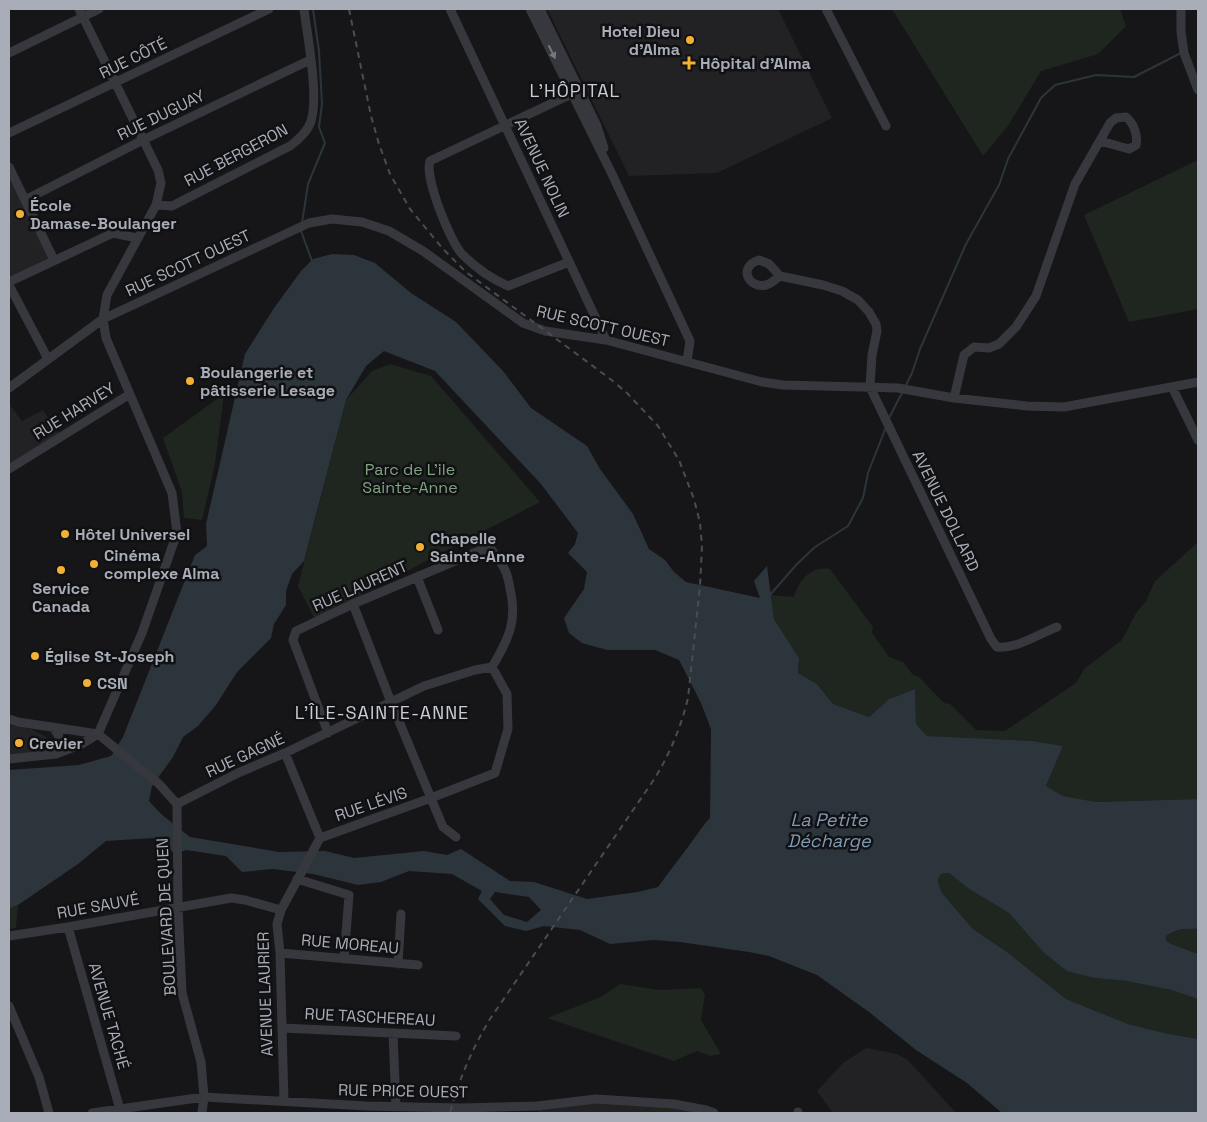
<svg xmlns="http://www.w3.org/2000/svg" width="1207" height="1122" font-family="'Space Grotesk',sans-serif">
	<style>
		.built { fill: #222225 }
		.green { fill: #1e261f }
		.water { fill: #2c353c; fill-rule: evenodd }
		.lines { fill: none; stroke-linecap: round; stroke-linejoin: round }
		.stream { stroke: #2c353c; stroke-width: 2 }
		.minor { stroke: #37383d; stroke-width: 9 }
		.rail { stroke: #4a4c52; stroke-width: 2; stroke-dasharray: 6 5; stroke-linecap: butt }
		.oneway { fill: #757881 }
		.poi-dot { fill: #f2b134; stroke: #111113; stroke-width: 2 }
		.labels { text-anchor: middle; dominant-baseline: central; stroke-width: 5; stroke-linejoin: round; paint-order: stroke }
		.poi-label { font-size: 16px; font-weight: bold; fill: #a8adb8; stroke: #111113; text-anchor: start }
		.street-label { font-size: 16px; fill: #a8adb8; stroke: #111113 }
		.park-label { font-size: 16px; fill: #7fa381; stroke: #111113 }
		.neighbourhood-label { font-size: 18px; letter-spacing: 1px; fill: #c9ccd4; stroke: #111113 }
		.water-label { font-size: 18px; font-style: italic; fill: #7f9bb3; stroke: #111113 }
	</style>
	<rect width="100%" height="100%" fill="#161618"/>
	<path class="built" d="M547 9H778L832 118 717 173 629 176Z
		M9 167 54 260 9 279Z
		M9 404 22 421 43 410 60 435 9 465Z
		M9 725 31 729 43 735 55 744 51 751 9 755Z
		M866 1048 897 1054 908 1060 956 1113H833L817 1091 843 1063Z
		M597 1101 653 1105 643 1113H538L539 1108Z"/>
	<path class="green" d="M892 9H1120L1126 26 1098 54 1041 71 1008 126 983 156Z
		M1198 160V309L1129 322 1084 215Z
		M390 364 431 376 540 502 315 619 298 586 346 400 372 371Z
		M224 394 215 464 202 520 184 518 182 492 163 438Z
		M1198 542V799L1096 802 1063 796 1046 786 1063 746 1033 741 927 736 916 724 915 689 889 699 869 717 833 704 817 684 798 673 799 658 774 619 771 595 794 597C799 580 810 566 830 569L873 627 872 633 889 657 903 662 913 675 918 676 944 703 950 704 976 730 1005 731 1076 683 1084 669 1122 640 1136 613 1146 601 1155 581Z
		M943 872 949 873 969 889 1009 913 1043 952 1095 978 1127 981 1171 990 1198 999V1039L1169 1034 1128 1024 1066 999 1007 952 973 929 942 893 938 882 939 876Z
		M18 905 16 928 9 929V909Z
		M1188 928 1198 929V954L1169 943 1166 940V936L1172 932Z
		M620 984 659 990 701 988 705 995 701 1020 721 1054 710 1056 697 1051 674 1061 547 1018 601 997Z
		M653 1105 696 1111 702 1113H643Z"/>
	<path class="water" d="M332 254 354 255 375 263 411 293 456 322 503 371 531 408 587 446 600 469 633 514 649 549 665 560 674 572 686 582 760 598 754 581 767 566 774 619 799 658 798 673 817 684 833 704 869 717 889 699 915 689 916 724 927 736 1033 741 1063 746 1046 786 1063 796 1096 802 1198 799V929C1186 928 1176 929 1166 936V940L1169 943 1198 954V999L1171 990 1127 981 1095 978 1067 971 1043 952 1009 913 969 889 949 873H943L939 876 938 882 942 893 973 929 1007 952 1066 999 1128 1024 1169 1034 1198 1039V1113H1002L967 1083 916 1050 869 1012 817 975 769 956 749 952 680 942 653 940 610 944 580 930 544 926 526 931 505 926 478 899 482 891 452 874 409 871 381 882 358 885 313 874 273 869 242 872 226 856 186 850 176 854 153 838 106 841 78 864 18 905 9 909V770L79 765 111 756 123 737 195 555 207 546 206 524 245 354 274 308 301 271 313 259ZM384 351 435 371 541 484 578 533 575 544 568 553 587 572 584 589 564 618 569 633 582 643 607 650H655L679 660 701 703 711 729 710 818C703 825 699 832 693 840 682 856 669 871 658 887L638 892 587 899 534 882 510 881 461 849 447 855 424 851 354 858 325 851 279 852 190 837 161 814 149 801 152 786 173 757 183 737 198 726 216 705 237 672 271 638 274 624 286 605V591L292 574 304 561 346 400 366 366ZM495 892 529 897 541 910 527 922 504 915 490 899Z"/>
	<g class="lines">
		<path class="stream" d="M302 223 308 184 325 143 319 127 322 104 319 51 313 9
			M301 231 312 261
			M905 387 912 373 920 349 966 244 999 185 1008 159 1041 98 1055 85 1096 75 1134 77 1181 53
			M889 418 903 391
			M769 596 797 564 815 547 848 526 863 498 868 473 886 427"/>
		<path class="minor" d="M450 9 606 340
			M530 9 612 174 690 341 687 361
			M540 9 597 126 604 148
			M826 9 886 126
			M1181 9V32L1184 53 1198 90
			M9 53 99 9
			M9 133 269 9
			M9 167 54 260
			M25 200 143 140 310 60
			M156 205 172 206 290 146C298 140 304 135 309 126 321 104 307 35 304 9
			M569 262 508 286C492 279 476 268 463 255 451 244 424 177 430 161L580 90
			M780 276C776 279 771 284 766 285 749 289 737 267 759 260L769 264 780 276 823 285 842 291 858 300 869 312 876 324 877 331 872 355 870 387 991 639 997 647C1017 649 1038 634 1057 627
			M9 282 113 233 137 238
			M9 285 48 359
			M1172 387 1198 440
			M9 388 103 319 309 223 332 219 362 222 389 231 423 251 523 323 545 331 606 340 762 382 783 385 898 388 954 398 1027 406 1064 407 1198 382
			M954 398 964 355 974 347 989 348 999 344 1016 327 1036 296 1075 184 1110 123 1116 118 1126 117C1134 123 1138 136 1136 145L1129 149 1100 141
			M9 469 130 394
			M417 577 438 630
			M353 604 391 702 443 827 456 837
			M9 719 18 722 98 734 159 784 177 804 178 907 182 993 201 1062 204 1097 202 1113
			M53 727C61 738 62 742 56 754
			M9 759 56 754 82 744 98 734 142 633 177 533 172 493 106 338 103 319 107 295 156 205 161 183 158 170 79 9
			M177 804 238 773 285 753 424 686 475 670 492 667
			M320 838 431 798 495 773 508 729 507 694 492 667C508 640 518 621 510 589 509 583 508 576 505 570 502 563 496 557 492 550H481L353 604 296 631 293 640 328 733
			M297 879 349 895 344 959
			M68 927 121 1113
			M9 936 68 927 231 898 245 900 281 910
			M280 953 418 965
			M398 964 401 914
			M9 1006 39 1077 49 1113
			M282 1028 456 1036
			M393 1033 396 1107
			M284 1101 280 953 277 924 281 910 320 838 285 753
			M92 1113 204 1097 366 1106 461 1108 537 1106 596 1099 674 1104 706 1110 714 1113
			M798 1113V1112"/>
		<path class="rail" d="M349 9 371 116 379 144 390 174 410 209 443 249 466 272 609 378 627 393 658 426 679 460 694 499 700 523 702 546 700 586 688 698C681 727 670 753 655 778L490 1019C472 1049 459 1079 450 1113"/>
	</g>
	<defs><path id="oneway-solid" d="M-6-.8H1V-3.2L6.5 0L1 3.2V.8H-6Z" transform="scale(1.25)"/></defs>
	<use class="oneway" href="#oneway-solid" transform="translate(552 52) rotate(63)"/>
	<g class="poi-dot">
		<circle cx="690" cy="40" r="5"/>
		<path d="M686.5 55.5h5v5h5v5h-5v5h-5v-5h-5v-5h5z"/>
		<circle cx="20" cy="214" r="5"/>
		<circle cx="190" cy="381" r="5"/>
		<circle cx="65" cy="534" r="5"/>
		<circle cx="420" cy="547" r="5"/>
		<circle cx="94" cy="564" r="5"/>
		<circle cx="61" cy="570" r="5"/>
		<circle cx="35" cy="656" r="5"/>
		<circle cx="87" cy="683" r="5"/>
		<circle cx="19" cy="743" r="5"/>
	</g>
	<g class="labels">
		<g class="poi-label">
			<text x="680" y="31" text-anchor="end">Hotel Dieu<tspan x="680" dy="18">d'Alma</tspan></text>
			<text x="700" y="63">Hôpital d'Alma</text>
			<text x="30" y="205">École<tspan x="30" dy="18">Damase-Boulanger</tspan></text>
			<text x="200" y="372">Boulangerie et<tspan x="200" dy="18">pâtisserie Lesage</tspan></text>
			<text x="75" y="534">Hôtel Universel</text>
			<text x="430" y="538">Chapelle<tspan x="430" dy="18">Sainte-Anne</tspan></text>
			<text x="104" y="555">Cinéma<tspan x="104" dy="18">complexe Alma</tspan></text>
			<text x="61" y="588" text-anchor="middle">Service<tspan x="61" dy="18">Canada</tspan></text>
			<text x="45" y="656">Église St-Joseph</text>
			<text x="97" y="683">CSN</text>
			<text x="29" y="743">Crevier</text>
		</g>
		<g class="street-label">
			<text transform="translate(133 58) rotate(-26)">RUE CÔTÉ</text>
			<text transform="translate(161 115) rotate(-26)">RUE DUGUAY</text>
			<text transform="translate(236 155) rotate(-28)">RUE BERGERON</text>
			<text transform="translate(542 168) rotate(65)">AVENUE NOLIN</text>
			<text transform="translate(188 263) rotate(-25)">RUE SCOTT OUEST</text>
			<text transform="translate(603 326) rotate(13)">RUE SCOTT OUEST</text>
			<text transform="translate(74 411) rotate(-32)">RUE HARVEY</text>
			<text transform="translate(946 511) rotate(64)">AVENUE DOLLARD</text>
			<text transform="translate(360 586) rotate(-24)">RUE LAURENT</text>
			<text transform="translate(245 755) rotate(-25)">RUE GAGNÉ</text>
			<text transform="translate(371 804) rotate(-19)">RUE LÉVIS</text>
			<text transform="translate(98 906) rotate(-10)">RUE SAUVÉ</text>
			<text transform="translate(166 917) rotate(-93)">BOULEVARD DE QUEN</text>
			<text transform="translate(350 944) rotate(5)">RUE MOREAU</text>
			<text transform="translate(265 994) rotate(-92)">AVENUE LAURIER</text>
			<text transform="translate(109 1016) rotate(74)">AVENUE TACHÉ</text>
			<text transform="translate(370 1017) rotate(3)">RUE TASCHEREAU</text>
			<text transform="translate(403 1091) rotate(1)">RUE PRICE OUEST</text>
		</g>
		<g class="park-label">
			<text x="410" y="469">Parc de L'ile<tspan x="410" dy="18">Sainte-Anne</tspan></text>
		</g>
		<g class="neighbourhood-label">
			<text x="575" y="90">L'HÔPITAL</text>
			<text x="382" y="712">L'ÎLE-SAINTE-ANNE</text>
		</g>
		<g class="water-label">
			<text x="829" y="819">La Petite<tspan x="829" dy="21">Décharge</tspan></text>
		</g>
	</g>
	<rect width="1207" height="1122" fill="none" stroke="#a8adb8" stroke-width="20"/>
</svg>
